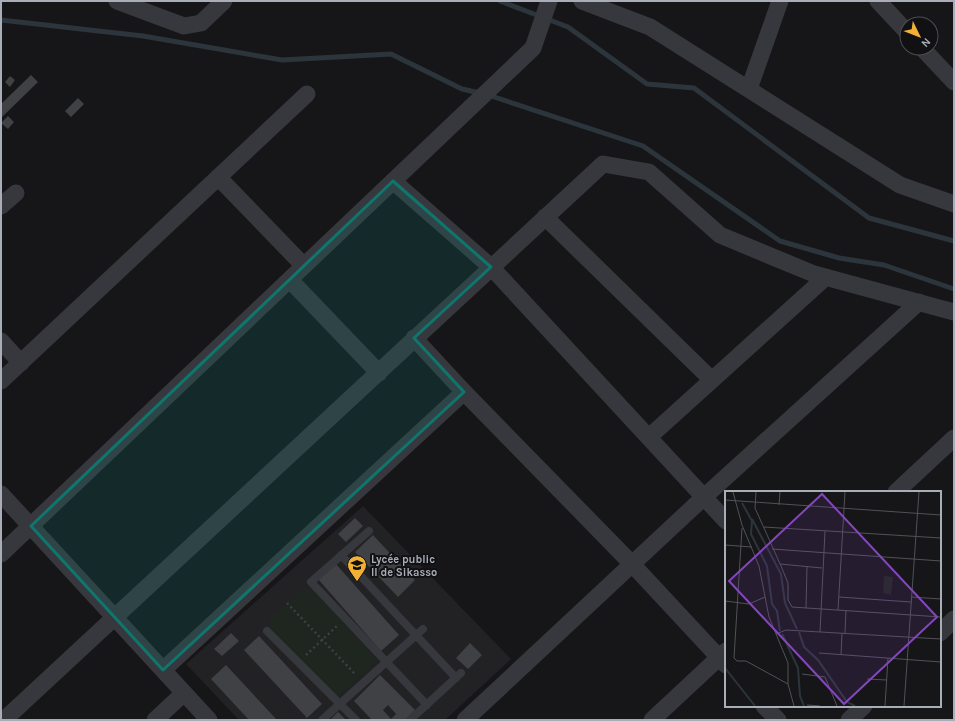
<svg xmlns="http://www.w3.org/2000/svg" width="955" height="721" font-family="Karla,sans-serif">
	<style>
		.built { fill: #222225 }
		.green { fill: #1e261f }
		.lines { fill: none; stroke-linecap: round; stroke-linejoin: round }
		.stream { stroke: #2c353c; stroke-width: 5 }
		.building { fill: #404145; fill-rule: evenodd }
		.path { stroke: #3d3f44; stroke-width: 2.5; stroke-dasharray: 2 3; stroke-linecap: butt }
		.service { stroke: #37383d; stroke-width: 8 }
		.minor { stroke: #37383d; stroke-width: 17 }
		.marked { fill: #0f766e; fill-opacity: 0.2; stroke: #0f766e; stroke-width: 3; stroke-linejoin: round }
		.labels { text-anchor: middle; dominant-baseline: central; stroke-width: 4; stroke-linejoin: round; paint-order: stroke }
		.poi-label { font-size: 11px; font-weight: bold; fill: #a8adb8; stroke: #111113; text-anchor: start }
		.inset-river { fill: none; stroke: #2c353c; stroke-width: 2 }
		.inset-road { fill: none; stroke: #505258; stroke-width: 1 }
		.view { fill: #8446be; fill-opacity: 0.15; stroke: #8446be; stroke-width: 2 }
		.inset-edge { fill: none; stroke: #a8adb8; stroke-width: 2 }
	</style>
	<rect width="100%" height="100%" fill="#161618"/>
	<path class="built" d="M363 506 511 659 445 720H239L186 664Z"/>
	<path class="green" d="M303 589H312L378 660 337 697 269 628 270 618Z"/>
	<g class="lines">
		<path class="stream" d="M500 1 568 27 647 84 694 88 869 218 954 241
			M1 20 143 36 282 60 391 54 462 89 480 93
			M488 95 643 146 780 241 839 258 884 265 954 289"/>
	</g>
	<path class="building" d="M31 75 38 82 1 118V104Z
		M10 76 15 80 10 87 5 82Z
		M78 98 84 104 71 117 65 111Z
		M8 116 14 122 8 129 1 123Z
		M355 518 363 526 346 542 338 534Z
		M373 535 415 580 398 597 355 552Z
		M335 563 399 635 381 651 318 579Z
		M231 633 239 641 222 656 214 649Z
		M259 636 322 704 307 718 244 650Z
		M470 643 482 655 468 669 456 658Z
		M226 665 277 720H249L211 679Z
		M380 675 415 710 405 720H372L354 701ZM388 705 396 714 391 719 383 710Z
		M338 712 346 720H330Z"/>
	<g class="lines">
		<path class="path" d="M287 603 356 675
			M306 655 337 626"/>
		<path class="service" d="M369 531 311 582 427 705
			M341 555 456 678
			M267 631 356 720
			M322 720 423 629
			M410 720 461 673"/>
		<path class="minor" d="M117 1 184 26 201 23 224 1
			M582 1 650 27 900 185 954 204
			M878 1 907 32
			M922 48 954 82
			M749 89 780 1
			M218 177 304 266
			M393 181 491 267 726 521
			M1 206 16 193
			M545 217 712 380
			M290 280 379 373
			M414 338 464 392 632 564 726 665
			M1 341 21 363
			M1 381 307 94
			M649 437 826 277
			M896 492 954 438
			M1 494 209 720
			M1 554 533 48 549 1
			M940 633 954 619
			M163 670 464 392
			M764 706 778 720
			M4 720 603 164 649 172 720 235 814 274 954 312
			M155 720 184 693
			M465 720 704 497 919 302
			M652 720 726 651
			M849 720 864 706"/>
	</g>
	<path class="marked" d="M393 181 491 267 414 338 464 392 163 670 31 526Z"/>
	<defs>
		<g id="school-pin" transform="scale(1)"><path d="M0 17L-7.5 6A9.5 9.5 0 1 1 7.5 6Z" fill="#f2b134" stroke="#111113"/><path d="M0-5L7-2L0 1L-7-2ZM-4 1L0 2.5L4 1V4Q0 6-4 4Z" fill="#111"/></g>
	</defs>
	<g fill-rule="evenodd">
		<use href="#school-pin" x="357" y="565"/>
	</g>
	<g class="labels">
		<g class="poi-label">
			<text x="371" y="559">Lycée public<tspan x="371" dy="13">II de Sikasso</tspan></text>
		</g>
	</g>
	<g transform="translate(725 491)">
		<rect width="216" height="216" fill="#161618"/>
		<path d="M159 85 168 86 166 104 158 102Z" fill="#1e261f"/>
		<path class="inset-river" d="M17 12 27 30 26 43 42 75 47 113 52 120 55 140M27 28 56 83 60 112 72 138M74 141 79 156 93 169 122 211 130 215M57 143 73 177 75 205 79 215M0 177 30 215"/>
		<path class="inset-road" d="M8 1 17 34 34 75 44 126 63 172V193L69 215M31 1 30 17 56 75 63 92V109L67 116 216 126M0 9 216 24M54 14 55 1M39 36 216 47M17 37 9 167 12 170H21L63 193M0 54 27 56M47 58 216 70M55 73 97 77M114 106 186 111M186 106 216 108M0 110 24 113 40 106M81 117 82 75M113 119 120 1M95 141 100 40M120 142 121 119M51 143 61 139 216 148M94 162 216 171M116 164 117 142M77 183 100 186 112 215M142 188 162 189M82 214 95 215M160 215 163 167M179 215 194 1"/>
		<path class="view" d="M97 3 212 126 119 213 4 90Z"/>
		<rect width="216" height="216" class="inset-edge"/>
	</g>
	<rect width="955" height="721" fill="none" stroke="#a8adb8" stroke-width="4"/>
	<g transform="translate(919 36) rotate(133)"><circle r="19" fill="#111113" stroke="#4d4f55"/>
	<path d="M0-3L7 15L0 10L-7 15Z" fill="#f2b134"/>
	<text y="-6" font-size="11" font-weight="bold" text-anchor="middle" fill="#a8adb8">N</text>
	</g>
</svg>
